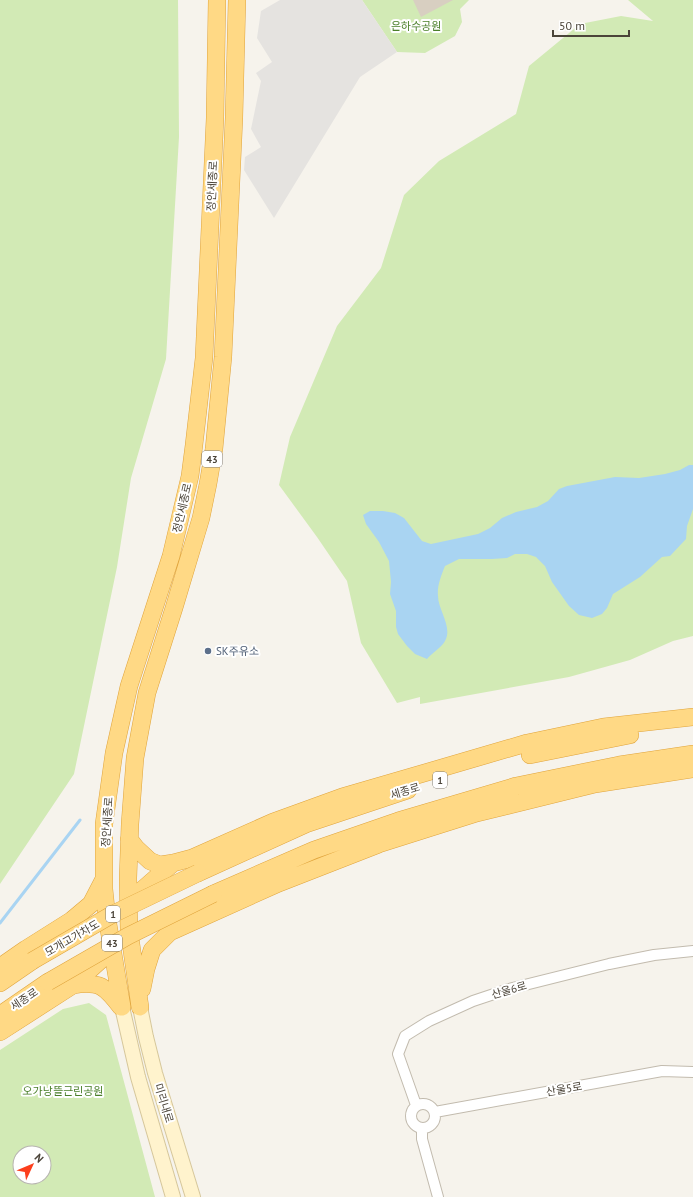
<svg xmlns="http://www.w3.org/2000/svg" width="693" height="1197" font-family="'PT Sans','Noto Sans KR',sans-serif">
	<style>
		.green { fill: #d2eab5; fill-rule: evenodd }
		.parking { fill: #e5e3e0 }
		.water { fill: #a9d4f2 }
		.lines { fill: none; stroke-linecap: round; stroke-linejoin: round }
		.stream { stroke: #a9d4f2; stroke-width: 3 }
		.building { fill: #d8cfc1 }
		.minor-casing { stroke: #c2bbae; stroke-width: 12 }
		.secondary-casing { stroke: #d6c79b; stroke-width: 16 }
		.trunk-casing { stroke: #e0a43c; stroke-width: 18 }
		.minor { stroke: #fff; stroke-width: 10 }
		.secondary { stroke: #fff3cd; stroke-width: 14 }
		.trunk { stroke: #ffd985; stroke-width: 17 }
		.trunk-bridge-casing { stroke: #e0a43c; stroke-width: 18; stroke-linecap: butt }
		.trunk-bridge { stroke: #ffd985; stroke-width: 17 }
		.service-dot { fill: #5c6f8a; stroke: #fff; stroke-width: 1.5 }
		.labels { text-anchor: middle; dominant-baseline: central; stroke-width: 4; stroke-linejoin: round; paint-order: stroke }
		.shield { fill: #fff; stroke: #817c74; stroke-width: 1 }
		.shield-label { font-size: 10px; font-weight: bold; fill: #4b4439 }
		.park-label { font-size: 11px; fill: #4a7f2a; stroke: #fff }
		.street-label { font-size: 11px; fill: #4b4439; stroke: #fff }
		.service-label { font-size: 11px; fill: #4e5e75; stroke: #fff; text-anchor: start }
	</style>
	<rect width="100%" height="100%" fill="#f6f3ec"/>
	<path class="green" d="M0 0H178L179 137 166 359 131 478 117 567 74 774 0 884Z
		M362 0H469L460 9 462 22 455 36 425 53 397 52Z
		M628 0H693V636L673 641 630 660 569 677 420 704V697L397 703 361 643 347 581 317 537 279 485 290 437 337 326 381 268 404 195 439 161 516 114 529 66 580 24 621 16 653 21Z
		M89 1003 106 1015 155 1197H0V1050L63 1009ZM20 1153H44V1177H20Z"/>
	<path class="parking" d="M280 0H362L397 52 360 77 274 218 244 170 245 157 261 147 251 129 261 81 256 73 272 62 257 38 261 11Z"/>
	<path class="water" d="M689 465H693V509L687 526 686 539 670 556 662 557 640 577 613 594 607 608 602 614 592 618 579 615 569 606 552 582 545 566 536 557 527 554H515L507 558 492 559H459L445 566C441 576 437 586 438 596 438 610 453 627 445 641 442 647 432 653 427 659L415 654 407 646 398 634 396 627V611L390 594 391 582 389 561 379 542 366 524 363 515 370 511H383L395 513 404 518 422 541 431 544 478 534 490 528 502 518 516 512 537 507 548 501 559 489 567 486 615 477 639 478 665 474 680 470Z"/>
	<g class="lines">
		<path class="stream" d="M0 923 80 820"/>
	</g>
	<path class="building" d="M413 0H453L421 17Z"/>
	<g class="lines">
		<g class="minor-casing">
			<path id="minor" d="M411 1116a12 12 0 1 1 24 0a12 12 0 1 1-24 0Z
				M416 1105 398 1054 405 1036 429 1021 473 1001 509 989 609 964 654 955 693 951
				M435 1112 662 1071 693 1072
				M422 1128V1139L438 1197"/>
		</g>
		<g class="secondary-casing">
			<path id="secondary" d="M122 1007 138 1077 173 1197
				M140 1007 146 1037 155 1073 193 1197"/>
		</g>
		<g class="trunk-casing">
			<path id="trunk" d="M530 755 630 735
				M129 839 136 848 150 861 160 865 173 863 192 858 273 822 342 797 527 743 603 727 693 717
				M198 873 306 824 408 790
				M213 894 314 850 398 821 516 786 619 765 693 754
				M127 911 141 891 173 863
				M0 967 26 949 72 920 91 904 104 879
				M0 983 32 961
				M73 985C100 981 105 986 121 1007
				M142 989 146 969 152 950 170 932 279 883 379 844 477 813 595 784 693 769
				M122 1007 107 918 104 889V824L114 753 129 686 171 556 190 476 194 445 204 358 215 118 217 0
				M140 1007 129 930 128 878 130 824 135 758 147 693 174 608 201 518 208 484 214 449 223 357 234 118 237 0
				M0 1015 48 982
				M0 1032 73 985 104 957 110 945"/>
		</g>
		<use href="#minor" class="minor"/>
		<use href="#secondary" class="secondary"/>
		<use href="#trunk" class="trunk"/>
		<g class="trunk-bridge-casing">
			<path id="trunk-bridge" d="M32 961 113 914 198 873
				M48 982 128 936 213 894"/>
		</g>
		<use href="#trunk-bridge" class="trunk-bridge"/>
	</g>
	<circle class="service-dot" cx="208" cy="651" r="4"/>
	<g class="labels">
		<g class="shield">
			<rect x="202" y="451" width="20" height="16" rx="3"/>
			<rect x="433" y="772" width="14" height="16" rx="3"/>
			<rect x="106" y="906" width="14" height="16" rx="3"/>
			<rect x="102" y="935" width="20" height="16" rx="3"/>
		</g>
		<g class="shield-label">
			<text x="212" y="459">43</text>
			<text x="440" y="780">1</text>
			<text x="113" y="914">1</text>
			<text x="112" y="943">43</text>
		</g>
		<g class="park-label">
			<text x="416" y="26">은하수공원</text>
			<text x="63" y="1091">오가낭뜰근린공원</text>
		</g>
		<g class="street-label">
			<text transform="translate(212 186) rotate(-87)">정안세종로</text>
			<text transform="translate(182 508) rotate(-77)">정안세종로</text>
			<text transform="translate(405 791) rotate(-17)">세종로</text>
			<text transform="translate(107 822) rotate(-86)">정안세종로</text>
			<text transform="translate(72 938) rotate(-30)">모개고가차도</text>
			<text transform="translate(509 990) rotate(-16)">산울6로</text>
			<text transform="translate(24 999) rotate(-34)">세종로</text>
			<text transform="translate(564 1089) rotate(-10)">산울5로</text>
			<text transform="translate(164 1103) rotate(73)">미리내로</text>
		</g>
		<g class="service-label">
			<text x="216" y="651">SK주유소</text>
		</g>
	</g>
	<g transform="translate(32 1165) rotate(46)"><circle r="19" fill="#ffffff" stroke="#b7b4b0"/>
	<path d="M0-3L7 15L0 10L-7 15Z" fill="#fc3f1d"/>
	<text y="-6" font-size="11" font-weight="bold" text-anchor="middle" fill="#4b4439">N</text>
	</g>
	<path d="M553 30v6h76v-6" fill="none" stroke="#4b4439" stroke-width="2"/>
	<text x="559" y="30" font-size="12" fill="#4b4439" stroke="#ffffff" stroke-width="3" paint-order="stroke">50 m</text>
</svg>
